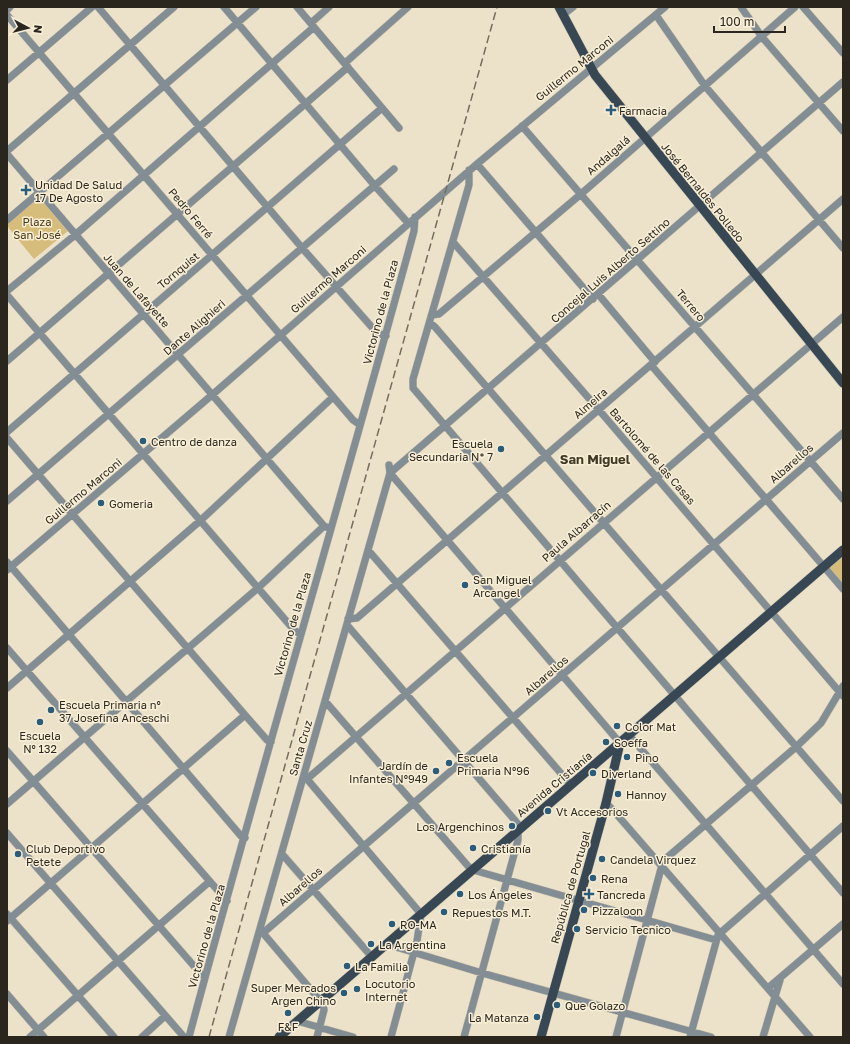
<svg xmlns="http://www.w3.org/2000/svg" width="850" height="1044" font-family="'Golos Text',sans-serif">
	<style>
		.green { fill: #d7bd7b }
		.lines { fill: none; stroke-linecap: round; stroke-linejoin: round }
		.minor-casing { stroke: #c9c0ab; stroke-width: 8 }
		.major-casing { stroke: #c9c0ab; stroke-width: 10 }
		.minor { stroke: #838d94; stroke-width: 7 }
		.major { stroke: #374854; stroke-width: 9 }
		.rail { stroke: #746d5f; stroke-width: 1.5; stroke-dasharray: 8 4; stroke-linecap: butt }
		.poi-dot { fill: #2b5d7b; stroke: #f9efd7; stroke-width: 1.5 }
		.labels { text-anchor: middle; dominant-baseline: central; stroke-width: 3; stroke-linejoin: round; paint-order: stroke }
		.street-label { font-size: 11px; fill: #2a261d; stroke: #f9efd7 }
		.poi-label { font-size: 11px; fill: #2a261d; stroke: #f9efd7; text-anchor: start }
		.park-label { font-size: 11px; fill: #463810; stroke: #f9efd7 }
		.quarter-label { font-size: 13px; font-weight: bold; fill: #413925; stroke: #f9efd7 }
	</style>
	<rect width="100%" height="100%" fill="#ece2ca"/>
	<path class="green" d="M39 196 68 231 34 259 7 226V223Z
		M843 553V589L826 568Z"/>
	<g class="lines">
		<g class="minor-casing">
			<path id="minor" d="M98 7 303 249 377 333 386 336
				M224 7 375 186 409 224
				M297 7 399 128
				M741 7 762 37 843 131
				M803 7 843 53
				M7 10 10 7
				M564 14 573 7
				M7 15 353 420 360 425
				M656 15 705 86 843 248
				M311 23 329 7
				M345 63 408 7
				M7 80 92 7
				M522 126 843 499
				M7 151 174 7
				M7 154 324 526 331 529
				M477 164 593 299
				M469 170V185L413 379V388L843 893
				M7 220 256 7
				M453 242 599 410 843 696
				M7 291 75 235 314 27
				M598 294 655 362
				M7 295 294 630 300 634
				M432 315 439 314 581 194 795 7
				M430 323 435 327 843 801
				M7 361 348 67
				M651 365 843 589
				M7 432 382 108
				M7 438 245 715 267 740 271 742
				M390 473 843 82
				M390 473 620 743
				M7 501 394 169
				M368 550 571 785
				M7 562 241 836 245 838
				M7 570 212 395 477 164 665 7
				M348 619 357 618 843 199
				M347 625 518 824V840L464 1037
				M7 648 227 901
				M7 688 201 520 333 397
				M325 701 468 866 473 870 716 940
				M629 735 843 984
				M7 751 200 973 205 977
				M303 778 307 779 421 914 417 941 391 1037
				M307 779 843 317
				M606 803 612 809 810 1037
				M7 804 258 588 324 526
				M7 833 184 1037
				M282 854 371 956
				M7 914 114 1037
				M7 921 245 715
				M259 932 263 933 323 1004 324 1010 317 1037
				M263 933 843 433
				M386 944 482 973 711 1037
				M768 988 843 924
				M7 994 44 1037
				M297 1021 353 1037
				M30 1037 209 882
				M142 1037 165 1016
				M189 1037C261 768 341 500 414 231L415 217
				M229 1037 390 473 389 465
				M616 1037 663 861 796 747 821 723 843 686
				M690 1037 718 935 843 826
				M763 1037 780 980"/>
		</g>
		<g class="major-casing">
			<path id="major" d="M559 7 595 75 843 383
				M279 1037 843 550
				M541 1037 606 803 620 743"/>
		</g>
		<use href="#minor" class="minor"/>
		<use href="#major" class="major"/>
		<path class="rail" d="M209 1037 497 7"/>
	</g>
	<g class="poi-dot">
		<path d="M609 104h4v4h4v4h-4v4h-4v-4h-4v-4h4z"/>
		<path d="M24 184h4v4h4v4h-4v4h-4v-4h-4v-4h4z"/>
		<circle cx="143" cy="441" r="4"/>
		<circle cx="501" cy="449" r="4"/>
		<circle cx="101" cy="503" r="4"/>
		<circle cx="465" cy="585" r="4"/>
		<circle cx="51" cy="710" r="4"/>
		<circle cx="40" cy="722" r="4"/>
		<circle cx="617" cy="726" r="4"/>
		<circle cx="606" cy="742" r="4"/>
		<circle cx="627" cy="757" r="4"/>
		<circle cx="449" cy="763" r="4"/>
		<circle cx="436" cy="771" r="4"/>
		<circle cx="593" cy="773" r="4"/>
		<circle cx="618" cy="794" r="4"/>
		<circle cx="548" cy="811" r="4"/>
		<circle cx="512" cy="826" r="4"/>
		<circle cx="473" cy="848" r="4"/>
		<circle cx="18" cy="854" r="4"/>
		<circle cx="602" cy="859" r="4"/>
		<circle cx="593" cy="878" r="4"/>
		<circle cx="460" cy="894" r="4"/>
		<path d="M587 888h4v4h4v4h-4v4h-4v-4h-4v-4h4z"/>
		<circle cx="584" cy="910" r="4"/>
		<circle cx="444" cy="912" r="4"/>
		<circle cx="392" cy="924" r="4"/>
		<circle cx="577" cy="929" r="4"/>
		<circle cx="371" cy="944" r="4"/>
		<circle cx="347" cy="966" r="4"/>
		<circle cx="357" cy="989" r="4"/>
		<circle cx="344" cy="993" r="4"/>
		<circle cx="557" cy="1005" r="4"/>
		<circle cx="288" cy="1013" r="4"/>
		<circle cx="537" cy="1017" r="4"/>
	</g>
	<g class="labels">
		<g class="street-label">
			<text transform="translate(574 68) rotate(-39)">Guillermo Marconi</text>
			<text transform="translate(608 155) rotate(-41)">Andalgalá</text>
			<text transform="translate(703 192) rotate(51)">José Bernaldes Polledo</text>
			<text transform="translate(191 213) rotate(50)">Pedro Ferré</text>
			<text transform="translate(178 270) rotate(-40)">Tornquist</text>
			<text transform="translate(610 270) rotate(-41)">Concejal Luis Alberto Settino</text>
			<text transform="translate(328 279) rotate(-41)">Guillermo Marconi</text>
			<text transform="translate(137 290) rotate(49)">Juan de Lafayette</text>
			<text transform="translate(691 305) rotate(50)">Terrero</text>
			<text transform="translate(380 312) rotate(-75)">Victorino de la Plaza</text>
			<text transform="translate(194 327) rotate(-41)">Dante Alighieri</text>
			<text transform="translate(590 403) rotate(-41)">Almeira</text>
			<text transform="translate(653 456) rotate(49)">Bartolomé de las Casas</text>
			<text transform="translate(791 463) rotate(-41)">Albarellos</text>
			<text transform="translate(83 491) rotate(-40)">Guillermo Marconi</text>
			<text transform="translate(576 531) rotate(-41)">Paula Albarracín</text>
			<text transform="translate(292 624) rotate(-74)">Victorino de la Plaza</text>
			<text transform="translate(546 675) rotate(-41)">Albarellos</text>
			<text transform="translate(300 748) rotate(-74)">Santa Cruz</text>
			<text transform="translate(554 784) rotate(-40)">Avenida Cristianía</text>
			<text transform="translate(300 886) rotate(-41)">Albarellos</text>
			<text transform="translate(570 887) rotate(-74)">República de Portugal</text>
			<text transform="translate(206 936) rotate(-74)">Victorino de la Plaza</text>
		</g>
		<g class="poi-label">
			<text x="619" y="110">Farmacia</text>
			<text x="35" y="184">Unidad De Salud<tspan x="35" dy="13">17 De Agosto</tspan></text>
			<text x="151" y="441">Centro de danza</text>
			<text x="493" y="443" text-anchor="end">Escuela<tspan x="493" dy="13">Secundaria N* 7</tspan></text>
			<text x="109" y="503">Gomeria</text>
			<text x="473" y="579">San Miguel<tspan x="473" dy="13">Arcangel</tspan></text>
			<text x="59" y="704">Escuela Primaria n°<tspan x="59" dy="13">37 Josefina Anceschi</tspan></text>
			<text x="625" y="726">Color Mat</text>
			<text x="40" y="735" text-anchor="middle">Escuela<tspan x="40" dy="13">N° 132</tspan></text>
			<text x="614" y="742">Soeffa</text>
			<text x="457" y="757">Escuela<tspan x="457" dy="13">Primaria N°96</tspan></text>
			<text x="635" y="757">Pino</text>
			<text x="428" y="765" text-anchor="end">Jardín de<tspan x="428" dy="13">Infantes N°949</tspan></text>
			<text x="601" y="773">Diverland</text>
			<text x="626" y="794">Hannoy</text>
			<text x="556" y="811">Vt Accesorios</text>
			<text x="504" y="826" text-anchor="end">Los Argenchinos</text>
			<text x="26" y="848">Club Deportivo<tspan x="26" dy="13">Petete</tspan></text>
			<text x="481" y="848">Cristianía</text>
			<text x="610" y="859">Candela Virquez</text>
			<text x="601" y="878">Rena</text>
			<text x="468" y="894">Los Ángeles</text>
			<text x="597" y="894">Tancreda</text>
			<text x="592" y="910">Pizzaloon</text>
			<text x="452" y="912">Repuestos M.T.</text>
			<text x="400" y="924">RO-MA</text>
			<text x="585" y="929">Servicio Tecnico</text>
			<text x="379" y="944">La Argentina</text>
			<text x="355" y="966">La Familia</text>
			<text x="365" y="983">Locutorio<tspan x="365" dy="13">Internet</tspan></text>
			<text x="336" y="987" text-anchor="end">Super Mercados<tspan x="336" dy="13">Argen Chino</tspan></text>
			<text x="565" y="1005">Que Golazo</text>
			<text x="529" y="1017" text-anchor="end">La Matanza</text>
			<text x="288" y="1026" text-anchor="middle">F&amp;F</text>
		</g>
		<g class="park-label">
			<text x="37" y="221">Plaza<tspan x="37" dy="13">San José</tspan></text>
		</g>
		<g class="quarter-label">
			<text x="595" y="459">San Miguel</text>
		</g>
	</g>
	<rect width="850" height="1044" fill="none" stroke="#2a261d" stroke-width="16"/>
	<g transform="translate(28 28) rotate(97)" stroke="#f9efd7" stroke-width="3" paint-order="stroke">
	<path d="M0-3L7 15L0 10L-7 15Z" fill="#2a261d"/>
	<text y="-6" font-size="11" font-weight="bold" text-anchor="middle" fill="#2a261d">N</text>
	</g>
	<path d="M714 26v6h71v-6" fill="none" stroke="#2a261d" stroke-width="2"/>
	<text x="720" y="26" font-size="12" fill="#2a261d" stroke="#f9efd7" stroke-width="3" paint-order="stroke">100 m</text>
</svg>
